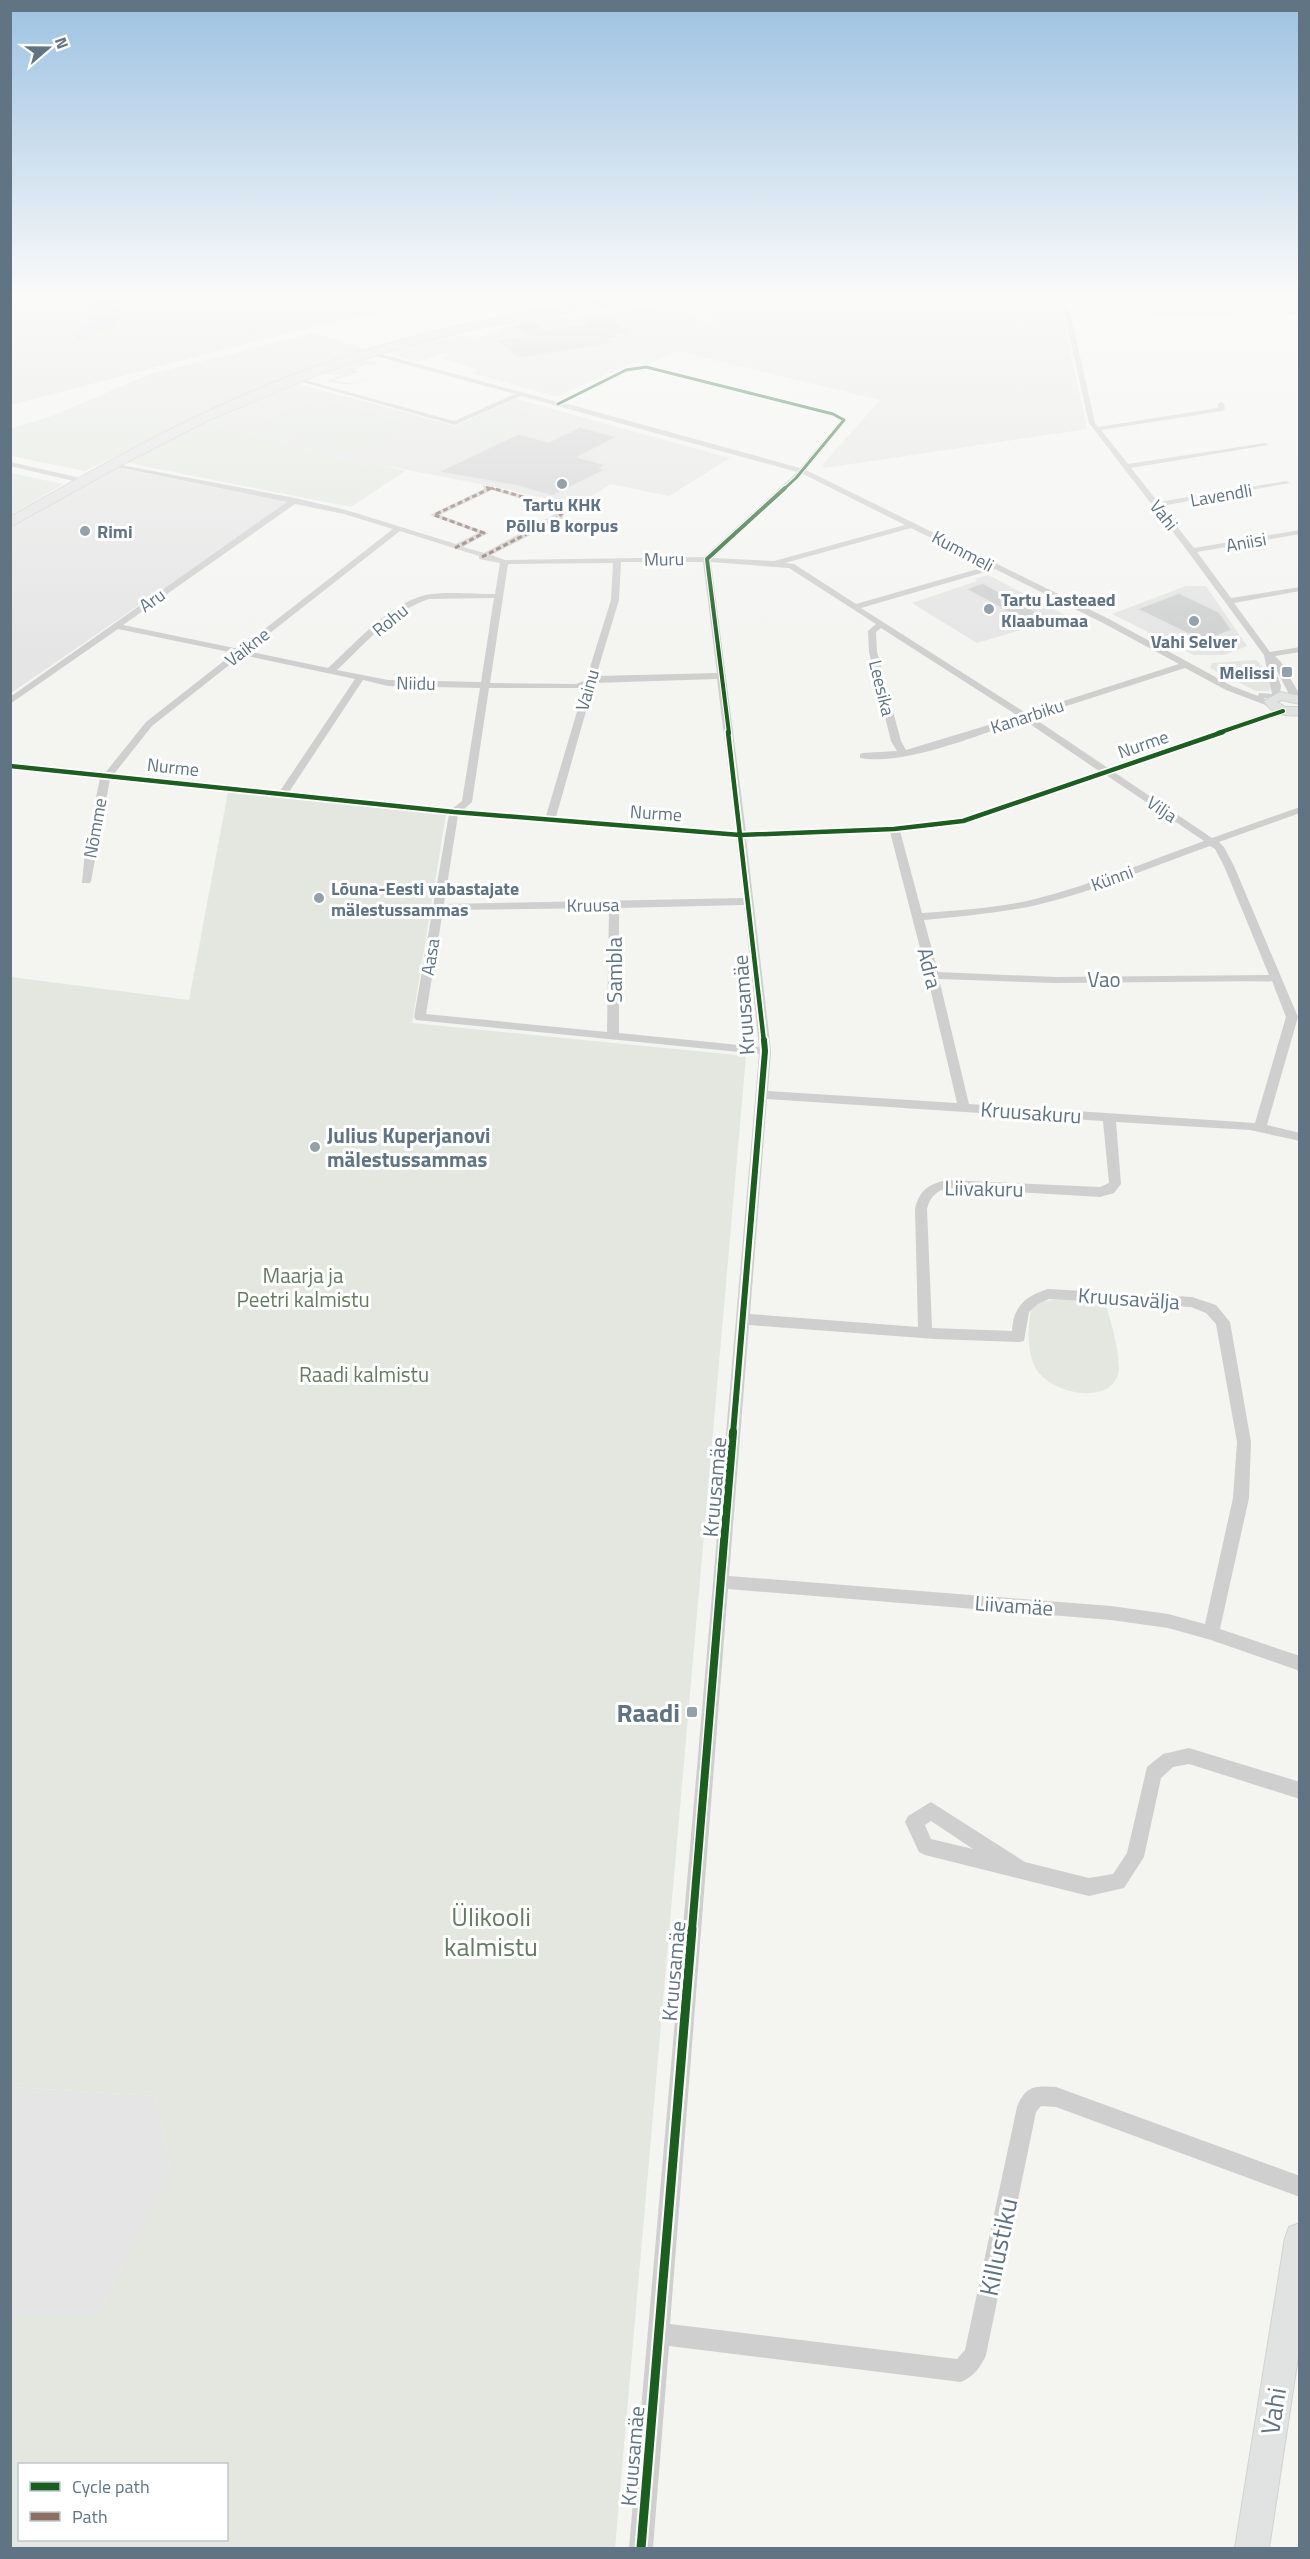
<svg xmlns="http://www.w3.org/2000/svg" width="1310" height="2559" font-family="'Titillium Web',sans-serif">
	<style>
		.built { fill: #e4e5e4 }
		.green { fill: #e3e7df; fill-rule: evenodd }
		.water { fill: #ced6d8 }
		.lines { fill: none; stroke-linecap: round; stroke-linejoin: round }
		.stream { stroke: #ced6d8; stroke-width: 2 }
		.building { fill: #cfd0d0; stroke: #e3e3e1; stroke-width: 1.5 }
		.secondary-casing { stroke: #d1d2d2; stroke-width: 2 }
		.highway-casing { stroke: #d0d2d1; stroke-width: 2 }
		.street { fill: #cfcfd0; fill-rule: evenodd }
		.secondary { fill: #e1e2e2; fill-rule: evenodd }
		.highway { fill: #e1e2e2; fill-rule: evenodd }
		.quiet-far1 { stroke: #8d6e63; stroke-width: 2; stroke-dasharray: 4.5 2; stroke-linecap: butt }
		.quiet { stroke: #8d6e63; stroke-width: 3; stroke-dasharray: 5 3; stroke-linecap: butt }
		.cycleway-far5-casing { stroke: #fff; stroke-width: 4.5 }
		.cycleway-far4-casing { stroke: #fff; stroke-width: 6 }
		.cycleway-far3-casing { stroke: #fff; stroke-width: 8 }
		.cycleway-far2-casing { stroke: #fff; stroke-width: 10 }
		.cycleway-far1-casing { stroke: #fff; stroke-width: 11 }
		.cycleway-casing { stroke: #fff; stroke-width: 13 }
		.cycleway-far5 { stroke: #1b5e20; stroke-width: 3 }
		.cycleway-far4 { stroke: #1b5e20; stroke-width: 4 }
		.cycleway-far3 { stroke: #1b5e20; stroke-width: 4.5 }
		.cycleway-far2 { stroke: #1b5e20; stroke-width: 6 }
		.cycleway-far1 { stroke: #1b5e20; stroke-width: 8 }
		.cycleway { stroke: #1b5e20; stroke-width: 9 }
		.poi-dot { fill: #94a1aa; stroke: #fff; stroke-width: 2 }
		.labels { text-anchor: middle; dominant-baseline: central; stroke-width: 6; stroke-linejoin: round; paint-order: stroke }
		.far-street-label { font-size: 18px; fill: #607484; stroke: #fff }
		.far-poi-label { font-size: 18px; font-weight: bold; fill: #607484; stroke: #fff; text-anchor: start }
		.street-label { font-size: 21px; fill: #607484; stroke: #fff }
		.poi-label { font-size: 21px; font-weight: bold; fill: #607484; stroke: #fff; text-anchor: start }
		.park-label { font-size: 21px; fill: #657b60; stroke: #fff }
		.near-poi-label { font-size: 26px; font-weight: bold; fill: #607484; stroke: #fff; text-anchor: end }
		.near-park-label { font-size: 26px; fill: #657b60; stroke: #fff }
		.near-street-label { font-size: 26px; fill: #607484; stroke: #fff }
	</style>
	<rect width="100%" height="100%" fill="#f4f4f1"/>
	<path class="built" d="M737 297H1054L1063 317 1087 429 825 468 822 466 825 462 880 400 677 351 646 365 634 362 557 397 473 373 479 370 443 358 451 354 444 353 418 362 387 353 389 350 427 340 438 341 461 335 472 338 502 331 497 329 532 321 675 304 704 322 715 321 689 302Z
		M299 384 455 426 516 399 730 458 669 496 610 484 577 506 501 488 382 465 375 468 208 422Z
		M113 467 289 502 11 693V526Z
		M988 575 1067 616 977 643 912 603 977 581 975 579Z
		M1186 586H1206L1247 646 1224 655H1194L1112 614Z
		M10 2087 156 2096 171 2173 98 2315H11Z"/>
	<path class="green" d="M10 297H474L377 313 294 331 11 405Z
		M1137 297H1215L1231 315 1154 317Z
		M315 333 367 350 294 376 176 427 85 471 11 456 10 429 52 416 150 374Z
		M687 334 692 335C678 347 656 353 640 342Z
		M364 361 378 362 373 366 366 364 353 370 359 372 333 381 352 383 368 378C354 385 344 386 328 381L340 375 318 374Z
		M516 399 584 418 567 420 569 417 525 405 514 411 544 419 495 443 467 433 463 423Z
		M315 400 322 401 418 427 358 455 254 428Z
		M208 422 375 468 382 465 405 471 351 507 124 462 185 431Z
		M11 473 63 484 11 515Z
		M1256 660C1264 666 1269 679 1272 688L1269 691H1256L1210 668 1212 663Z
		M228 792 446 814 412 1023 746 1056 615 2548H11V2315H98L171 2173 156 2096 11 2087V977L189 1000ZM20 2464H226V2540H20Z
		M1063 1299 1101 1301 1106 1306C1111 1321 1122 1360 1118 1374 1109 1407 1046 1393 1034 1365 1027 1349 1028 1327 1031 1310L1040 1302Z"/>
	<path class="water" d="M103 297 104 301 120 297 119 307 123 317 104 331 76 341 81 327 91 319 97 300Z"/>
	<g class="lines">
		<path class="stream" d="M607 306 656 302"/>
	</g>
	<path class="building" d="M608 317 630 332 616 335 620 338 609 339 613 343 538 356 518 358 496 340 528 335 510 326 532 321 547 330 587 324 583 321Z
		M580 427 617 437 578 457 606 465 600 468 605 470 552 496 518 486 438 472 518 434 549 442Z
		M983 583 1004 595 1012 592 1032 603 1025 606 1047 617 1030 624 966 589Z
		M1179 593 1219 612 1232 630 1203 641 1137 609Z"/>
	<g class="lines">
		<g class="secondary-casing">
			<path id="secondary" d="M1280 692 1300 696V704L1282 700 1277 702 1285 707H1300V715C1284 717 1272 714 1264 701Z
				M1300 2223V2344L1269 2548H1235L1285 2238 1289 2227Z"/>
		</g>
		<g class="highway-casing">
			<path id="highway" d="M630 297H684L679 300 613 305 487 326 409 345 327 371 207 421 129 461 10 527V517C97 467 185 418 277 381 390 336 510 312 630 297Z"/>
		</g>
		<path class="street" d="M1056 297H1062L1070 312 1095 423 1098 427 1218 408V404L1221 402 1224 404 1225 409 1222 411 1101 430 1128 464 1265 443 1268 445 1131 468 1158 502 1286 481 1290 483 1161 506 1194 548 1300 530V534L1197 552 1231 598 1300 587V591L1234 603 1270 652 1300 647V652L1275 656 1281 662 1300 695V701L1292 700 1273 663 1281 686 1279 699 1263 698 1275 704 1271 707 1226 690 1185 668 1032 717 1108 768 1280 709 1287 711 1114 772 1212 838 1300 807V813L1219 842 1224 847 1234 866 1298 1017 1267 1125 1300 1133V1141L1250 1130 1116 1122 1121 1184 1114 1193 1100 1197 948 1188C936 1191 930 1197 927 1209L932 1328 1012 1331C1013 1307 1025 1296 1048 1289L1192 1297 1216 1305 1230 1322 1251 1442 1249 1498 1220 1629 1300 1656V1671L1211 1640 1168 1628 1111 1620 728 1589 670 2324 957 2359 965 2350 1017 2107C1026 2085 1035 2086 1056 2087L1300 2176V2197L1056 2107 1041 2106 1036 2112 986 2355C981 2367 973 2377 961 2382L669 2346 653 2548H629L759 1054 416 1020 414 1017 449 814 110 779 91 881 90 883H82L85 851 100 778 10 769V763L105 773 146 722 234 653 118 629 10 704V697L287 502 112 466 110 465V463L295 498 346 510 456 544 478 533 430 515 484 489 483 485 561 505 566 510 562 519 491 555 505 560 704 557 797 472 521 396 455 425 292 379 297 378 454 421 515 394 368 354 370 351 558 402 624 369 646 365 835 413 847 420 806 470 1109 619 1232 686 1258 696 1259 693 1272 694 1264 655 1189 553 1089 423 1064 312ZM646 369 831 415 840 421 800 468 564 403 628 372ZM803 474 905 525 774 561 713 558ZM492 490 555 509 559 512 484 553 463 547 488 533 440 515ZM295 504 344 514 393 529 239 649 123 625ZM911 528 988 566 856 604 794 564 785 563ZM400 531 479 556V559L500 563 495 594C474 594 445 591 425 595 387 605 356 643 328 668L247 651ZM621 562H703L717 673 596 676 619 600ZM711 562 789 568 876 624 868 631 869 652 891 741 897 751 863 753 860 754V758C906 766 979 734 1024 720L1099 771 962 818 894 826 746 832ZM613 563 611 600 586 680 576 684 490 683 508 564ZM995 569 1103 623 1179 664 1026 713 861 608ZM494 598 481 682 388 680 337 670C364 645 392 611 429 599ZM881 628 1012 712 1018 716 906 750 901 741 877 652 876 632ZM242 655 355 679 280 791 114 774 152 726ZM717 679 736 832 556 817 594 683ZM363 680 388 686 480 688 462 801 452 809 289 792ZM489 688H584L546 816 463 810 472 802ZM1106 775 1204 841C1148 861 1092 885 1035 899 998 908 960 910 922 913L900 831 966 823ZM458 815 736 838 744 898 444 904ZM890 832 927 975 957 1103 768 1091 771 1051 746 838ZM1210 846 1215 849 1224 866 1269 975 1055 977 938 972 924 920C962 916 1000 913 1037 905 1096 891 1153 866 1210 846ZM744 905 759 1047 619 1033V908ZM609 908 607 1032 426 1014 443 910ZM939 979 1055 983 1272 981 1286 1017 1255 1123 969 1104ZM767 1099 1103 1121 1109 1183 1100 1187 948 1180C930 1183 919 1190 915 1209L918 1327 750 1314ZM1049 1299 1191 1307 1206 1313 1216 1324 1237 1442 1233 1498 1205 1624 1168 1614 1111 1606 729 1576 749 1325 935 1339 1019 1342 1024 1341 1029 1312 1038 1304Z
			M1300 310V314L1283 313Z
			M10 462 85 479 86 481 82 483 10 466Z
			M1189 1748 1300 1782V1799L1189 1764 1173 1767 1161 1778 1144 1857 1124 1888 1089 1896 925 1855 919 1852 905 1822 908 1816 931 1802 1025 1862 1089 1878 1113 1874 1127 1853 1147 1767 1163 1754ZM931 1821 973 1849 931 1839 925 1825Z"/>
		<use href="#secondary" class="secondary"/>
		<use href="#highway" class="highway"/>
		<path class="quiet-far1" d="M486 487 491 488 488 490
			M491 488 497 490"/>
		<path class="quiet" d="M455 548 484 533 434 515 491 488
			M482 557 559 517 563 512 558 507 492 488"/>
		<g class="cycleway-far5-casing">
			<path id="cycleway-far5" d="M558 404 626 370 646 367 833 414 844 420 796 478 783 490"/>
		</g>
		<g class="cycleway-far4-casing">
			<path id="cycleway-far4" d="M729 733 707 559 785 488
				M1218 733 1283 711"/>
		</g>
		<g class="cycleway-far3-casing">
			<path id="cycleway-far3" d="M728 732 764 1042
				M10 766 454 812 740 835 894 829 963 821 1223 732"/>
		</g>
		<g class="cycleway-far2-casing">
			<path id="cycleway-far2" d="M733 1434 765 1051 764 1040"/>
		</g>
		<g class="cycleway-far1-casing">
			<path id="cycleway-far1" d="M692 1930 733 1432"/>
		</g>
		<g class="cycleway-casing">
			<path id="cycleway" d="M641 2548 692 1929"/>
		</g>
		<use href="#cycleway-far5" class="cycleway-far5"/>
		<use href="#cycleway-far4" class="cycleway-far4"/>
		<use href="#cycleway-far3" class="cycleway-far3"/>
		<use href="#cycleway-far2" class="cycleway-far2"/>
		<use href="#cycleway-far1" class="cycleway-far1"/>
		<use href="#cycleway" class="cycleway"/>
	</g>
	<linearGradient id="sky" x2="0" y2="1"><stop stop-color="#9dc2e2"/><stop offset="0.45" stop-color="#fafaf9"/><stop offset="1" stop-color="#fafaf9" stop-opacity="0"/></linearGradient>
	<rect width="1310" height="655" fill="url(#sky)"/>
	<g class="poi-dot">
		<circle cx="562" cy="484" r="6"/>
		<circle cx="85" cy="531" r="6"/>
		<circle cx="989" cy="609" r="6"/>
		<circle cx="1194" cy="621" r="6"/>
		<rect x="1281" y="666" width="12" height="12" rx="3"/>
		<circle cx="319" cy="898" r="6"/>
		<circle cx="315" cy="1147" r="6"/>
		<rect x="686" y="1706" width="12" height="12" rx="3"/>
	</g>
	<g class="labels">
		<g class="far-street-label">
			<text transform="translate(1221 495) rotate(-10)">Lavendli</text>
			<text transform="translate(1164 515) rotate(52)">Vahi</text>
			<text transform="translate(1246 542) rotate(-10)">Aniisi</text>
			<text transform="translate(963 551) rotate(28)">Kummeli</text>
			<text transform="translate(664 559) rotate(-1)">Muru</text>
			<text transform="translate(152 600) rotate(-35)">Aru</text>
			<text transform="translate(390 620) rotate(-39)">Rohu</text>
			<text transform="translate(247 647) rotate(-38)">Vaikne</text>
			<text transform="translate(416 683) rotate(1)">Niidu</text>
			<text transform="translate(882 688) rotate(76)">Leesika</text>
			<text transform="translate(587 690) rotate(-74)">Vainu</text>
			<text transform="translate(1027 716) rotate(-18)">Kanarbiku</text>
			<text transform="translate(1143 744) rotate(-19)">Nurme</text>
			<text transform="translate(173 767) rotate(6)">Nurme</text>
			<text transform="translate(1162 809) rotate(34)">Vilja</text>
			<text transform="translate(656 813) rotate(4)">Nurme</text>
			<text transform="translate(95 828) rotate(-80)">Nõmme</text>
			<text transform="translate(1112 878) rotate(-20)">Künni</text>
			<text transform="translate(593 905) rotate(-1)">Kruusa</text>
			<text transform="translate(430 957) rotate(-81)">Aasa</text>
		</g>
		<g class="far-poi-label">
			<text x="562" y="504" text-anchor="middle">Tartu KHK<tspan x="562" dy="21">Põllu B korpus</tspan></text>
			<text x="97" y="531">Rimi</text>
			<text x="1001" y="599">Tartu Lasteaed<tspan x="1001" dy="21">Klaabumaa</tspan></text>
			<text x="1194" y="641" text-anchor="middle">Vahi Selver</text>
			<text x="1275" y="672" text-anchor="end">Melissi</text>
			<text x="331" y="888">Lõuna-Eesti vabastajate<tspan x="331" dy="21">mälestussammas</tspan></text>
		</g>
		<g class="street-label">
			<text transform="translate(930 968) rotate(76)">Adra</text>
			<text transform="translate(614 970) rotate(-90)">Sambla</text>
			<text x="1104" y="979">Vao</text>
			<text transform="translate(743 1005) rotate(-94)">Kruusamäe</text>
			<text transform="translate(1031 1112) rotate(4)">Kruusakuru</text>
			<text transform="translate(984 1188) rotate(1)">Liivakuru</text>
			<text transform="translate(1129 1298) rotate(4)">Kruusavälja</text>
			<text transform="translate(714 1487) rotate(-85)">Kruusamäe</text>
			<text transform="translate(1014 1605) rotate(4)">Liivamäe</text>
			<text transform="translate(673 1971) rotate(-85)">Kruusamäe</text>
			<text transform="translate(632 2456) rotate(-85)">Kruusamäe</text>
		</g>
		<g class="poi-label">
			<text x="327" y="1135">Julius Kuperjanovi<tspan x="327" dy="24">mälestussammas</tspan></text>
		</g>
		<g class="park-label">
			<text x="303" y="1275">Maarja ja<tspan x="303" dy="24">Peetri kalmistu</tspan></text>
			<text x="364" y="1374">Raadi kalmistu</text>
		</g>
		<g class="near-poi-label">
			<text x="680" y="1712">Raadi</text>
		</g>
		<g class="near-park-label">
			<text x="491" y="1916">Ülikooli<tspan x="491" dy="30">kalmistu</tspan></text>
		</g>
		<g class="near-street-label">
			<text transform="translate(998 2247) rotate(-78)">Killustiku</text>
			<text transform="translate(1273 2411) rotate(-81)">Vahi</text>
		</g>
	</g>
	<rect width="1310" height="2559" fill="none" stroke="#607484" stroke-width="24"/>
	<rect x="18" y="2463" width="210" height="78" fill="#ffffff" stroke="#bfc7ce" stroke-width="1.5"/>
	<rect x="30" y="2482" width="30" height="9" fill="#1b5e20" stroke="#bfc7ce" stroke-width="1.5"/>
	<text x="72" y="2493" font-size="18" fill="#607484">Cycle path</text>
	<rect x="30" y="2512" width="30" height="9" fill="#8d6e63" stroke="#bfc7ce" stroke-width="1.5"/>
	<text x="72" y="2523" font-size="18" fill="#607484">Path</text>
	<g transform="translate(48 48) rotate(70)" stroke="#ffffff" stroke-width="4.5" paint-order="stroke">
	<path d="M0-4.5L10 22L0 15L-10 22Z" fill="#607484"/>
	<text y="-9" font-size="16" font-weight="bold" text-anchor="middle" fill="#607484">N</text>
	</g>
</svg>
